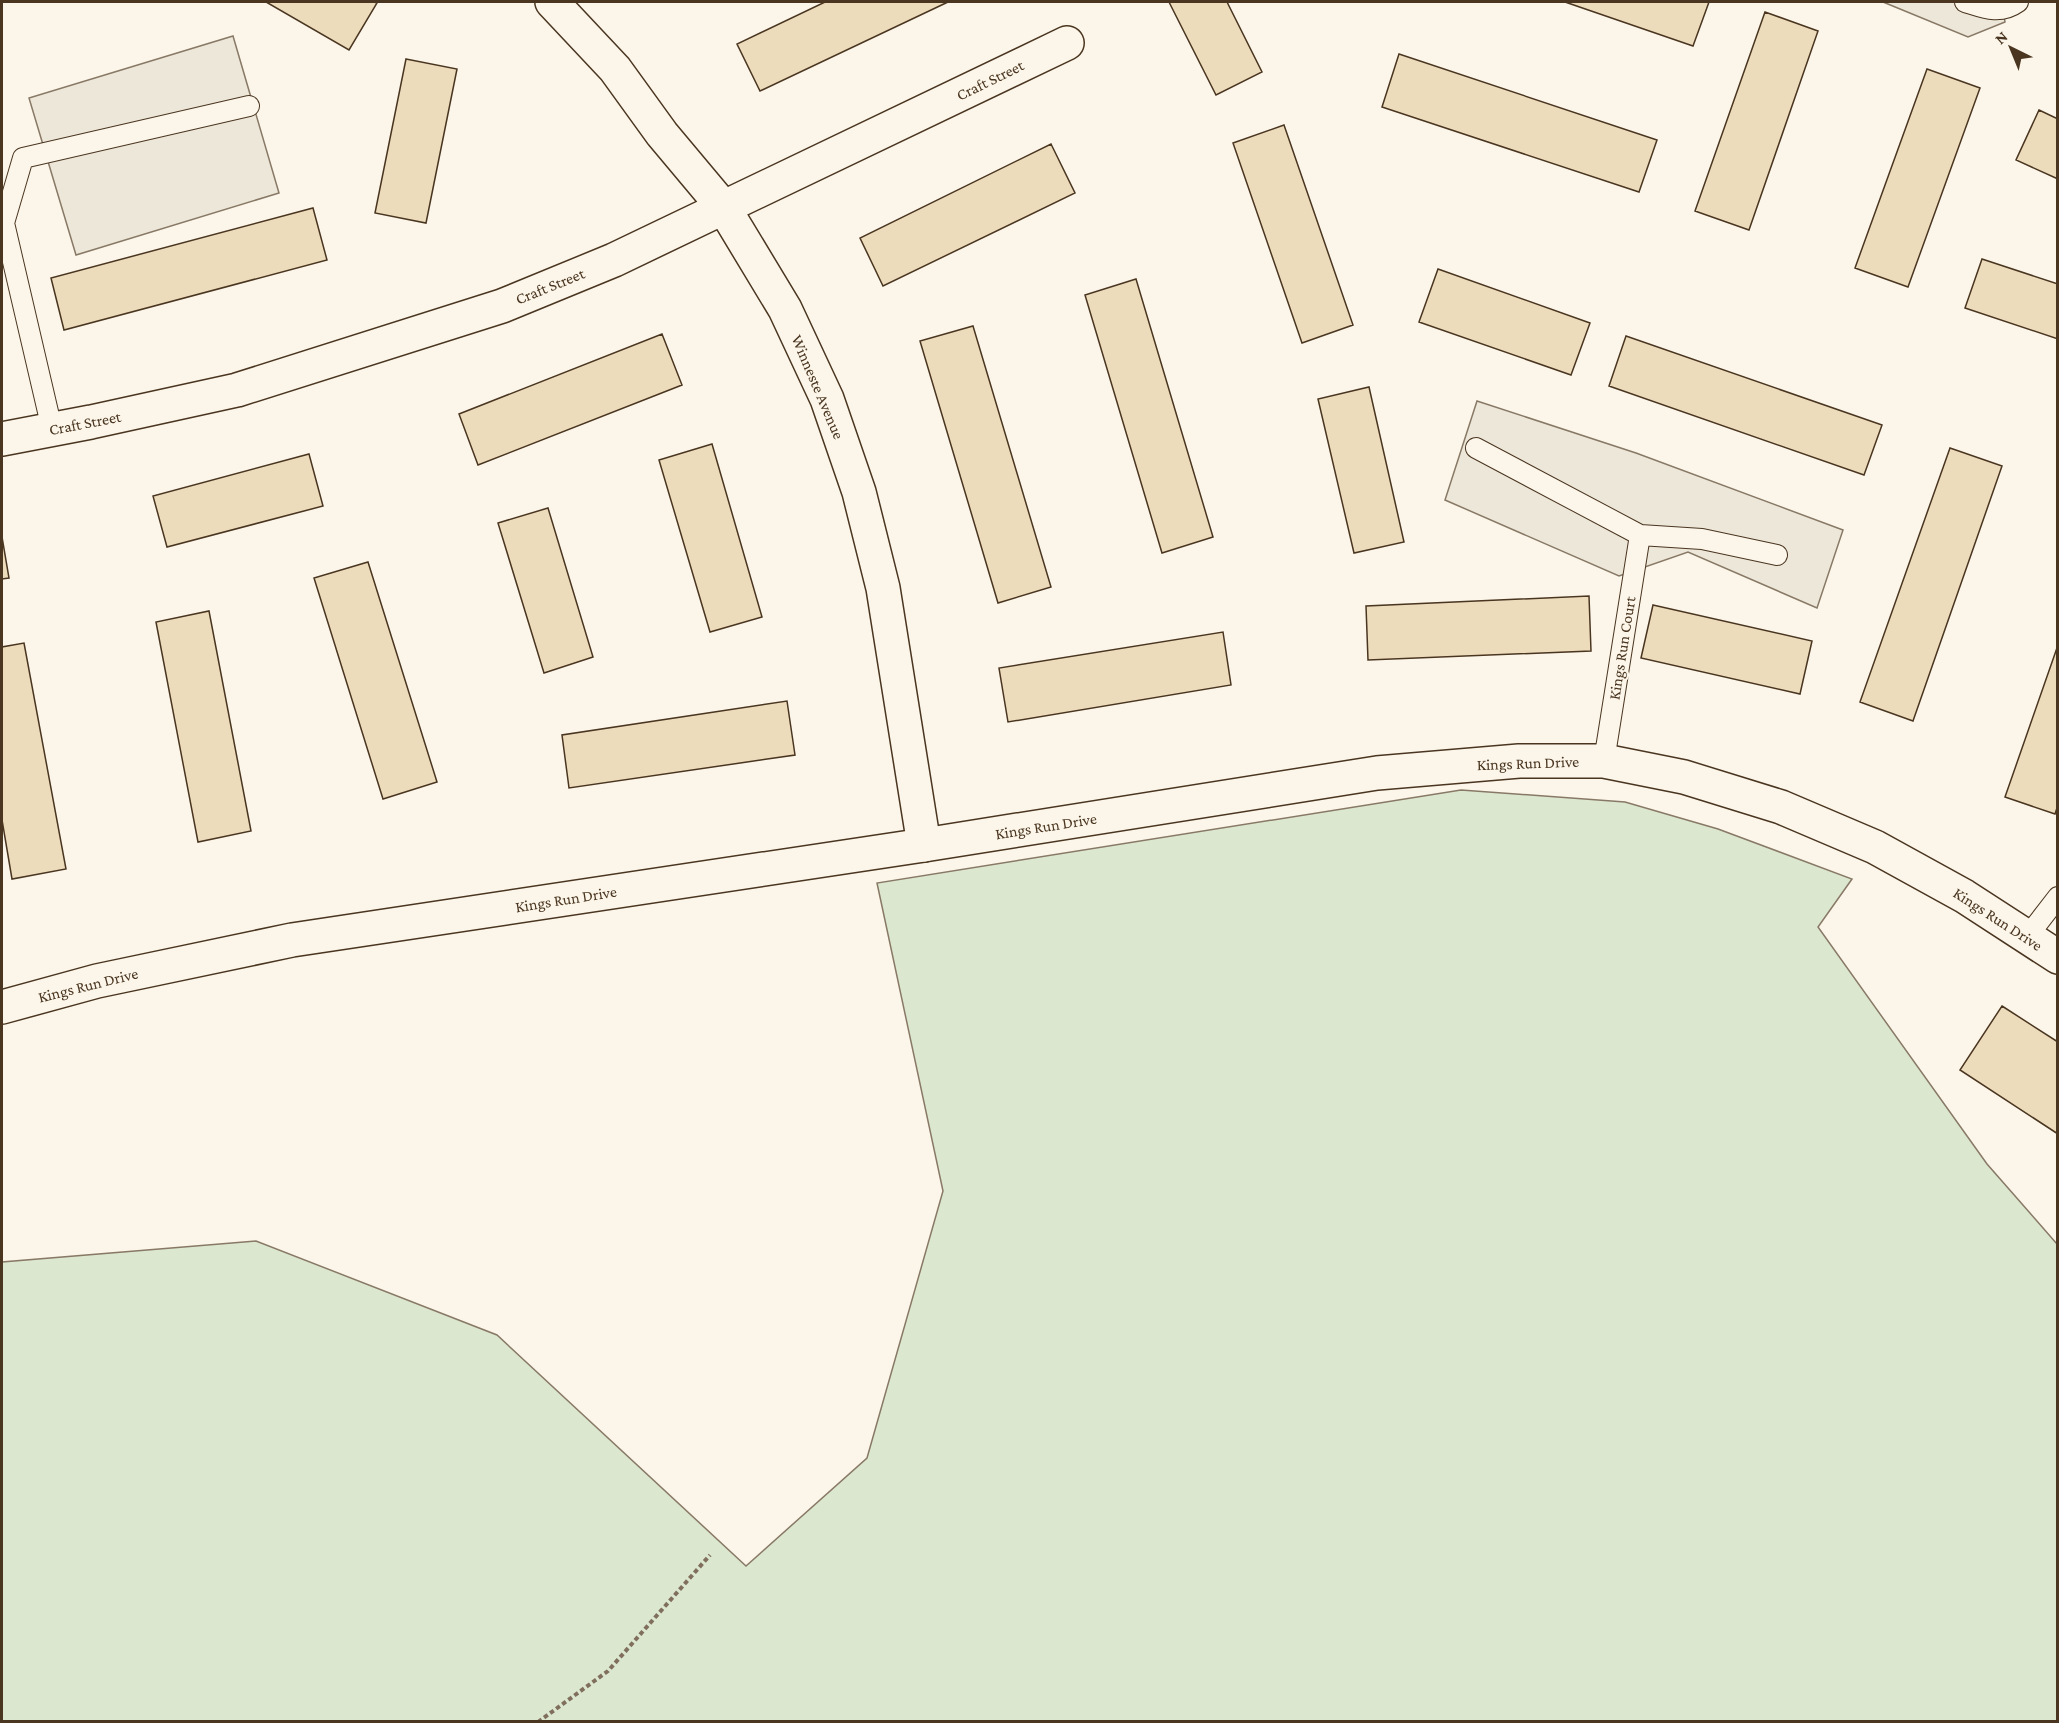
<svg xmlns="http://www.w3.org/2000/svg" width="2059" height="1723" font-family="'Crimson Pro',serif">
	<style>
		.green { fill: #dce7d0; stroke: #887966; stroke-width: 1.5 }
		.parking { fill: #ede7d9; stroke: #887966; stroke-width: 1.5 }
		.building { fill: #ecdcbc; stroke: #4a3520; stroke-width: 1.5 }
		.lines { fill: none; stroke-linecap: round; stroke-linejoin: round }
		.lane-casing { stroke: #4a3520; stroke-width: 22 }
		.street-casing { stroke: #4a3520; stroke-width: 36 }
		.secondary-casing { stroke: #4a3520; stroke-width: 36 }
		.path { stroke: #7f6f5c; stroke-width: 4; stroke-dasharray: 4.5 3; stroke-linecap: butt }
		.lane { stroke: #fbf6e9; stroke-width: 20 }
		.street { stroke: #fbf6e9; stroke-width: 33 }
		.secondary { stroke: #fbf6e9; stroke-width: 33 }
		.labels { text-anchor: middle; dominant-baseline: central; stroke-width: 4.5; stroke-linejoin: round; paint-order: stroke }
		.street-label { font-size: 16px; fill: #4a3520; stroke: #fbf6e9 }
	</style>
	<rect width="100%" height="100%" fill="#fbf6e9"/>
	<path class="green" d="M1461 790 1625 802 1718 829 1852 879 1818 927 1987 1164 2057 1244V1721H2V1262L256 1241 497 1335 746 1566 867 1458 943 1191 877 883Z"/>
	<path class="parking" d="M1883 2H2002L2005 22 1968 37Z
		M233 36 279 193 76 255 29 98Z
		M1477 401 1636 453 1843 530 1817 608 1688 552 1619 576 1445 500Z"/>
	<path class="building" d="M266 2H374L377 3 349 50Z
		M825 2H948L760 91 737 44Z
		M1169 2H1227L1262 72 1216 95Z
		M1565 2H1709L1693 46Z
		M1765 12 1818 31 1749 230 1695 211Z
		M1399 54 1657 140 1639 192 1382 107Z
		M406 59 457 69 426 223 375 213Z
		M1927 69 1980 88 1908 287 1855 268Z
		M2039 110 2058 119V179L2016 160Z
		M1284 125 1353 325 1302 343 1233 143Z
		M1051 144 1075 193 883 286 860 238Z
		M313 208 327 260 64 330 51 278Z
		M1982 259 2058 284V339L1965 308Z
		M1438 269 1590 323 1571 375 1419 322Z
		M1136 279 1213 537 1162 553 1085 295Z
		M973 326 1051 587 998 603 920 341Z
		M662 334 682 385 478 465 459 414Z
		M1626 336 1882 425 1864 475 1609 386Z
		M1369 387 1404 542 1354 553 1318 399Z
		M712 444 762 617 710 632 659 460Z
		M1950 448 2002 466 1913 721 1860 702Z
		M309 454 323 506 167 547 153 496Z
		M548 508 593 657 544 673 498 523Z
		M2 537 9 578 2 579Z
		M368 562 437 782 383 799 314 578Z
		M1589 596 1591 651 1368 660 1366 606Z
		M1653 605 1812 641 1800 694 1641 658Z
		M209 611 251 831 198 842 156 622Z
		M1223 632 1231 685 1008 722 999 668Z
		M24 643 66 869 12 879 2 820V647Z
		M2058 645V805L2055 814 2005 797Z
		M787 701 795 755 569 788 562 735Z
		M2002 1006 2058 1042V1134L1960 1070Z"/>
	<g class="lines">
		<g class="lane-casing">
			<path id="lane" d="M1965 2C1984 8 2000 15 2018 2
				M52 429 4 223 23 158 249 106
				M1476 448 1640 535 1702 539 1777 555
				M1604 761 1640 535
				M2027 937 2058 897"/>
		</g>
		<g class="street-casing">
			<path id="street" d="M552 2 615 69 662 134 724 208 785 309 827 399 859 492 883 588 924 845
				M2 439 91 422 237 390 502 306 614 260 1067 43"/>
		</g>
		<g class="secondary-casing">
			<path id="secondary" d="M2 1007 97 981 292 940 924 845 1377 773 1519 761H1604L1684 777 1781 807 1875 847 1964 896 2058 957"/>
		</g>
		<path class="path" d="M538 1722 608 1671 710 1555"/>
		<use href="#lane" class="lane"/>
		<use href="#street" class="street"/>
		<use href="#secondary" class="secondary"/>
	</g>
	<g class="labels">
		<g class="street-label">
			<text transform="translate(990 80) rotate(-26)">Craft Street</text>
			<text transform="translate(550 286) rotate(-22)">Craft Street</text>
			<text transform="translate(818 387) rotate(67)">Winneste Avenue</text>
			<text transform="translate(85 423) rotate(-11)">Craft Street</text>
			<text transform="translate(1622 648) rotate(-81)">Kings Run Court</text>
			<text transform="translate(1528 763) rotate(-2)">Kings Run Drive</text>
			<text transform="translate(1046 826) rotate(-9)">Kings Run Drive</text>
			<text transform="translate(566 899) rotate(-9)">Kings Run Drive</text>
			<text transform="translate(1998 919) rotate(33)">Kings Run Drive</text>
			<text transform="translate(88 985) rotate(-14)">Kings Run Drive</text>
		</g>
	</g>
	<rect width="2059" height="1723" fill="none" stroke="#4a3520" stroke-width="6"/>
	<g transform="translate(2011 48) rotate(317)" stroke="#fbf6e9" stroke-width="4.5" paint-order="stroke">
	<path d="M0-4.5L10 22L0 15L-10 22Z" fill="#4a3520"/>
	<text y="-9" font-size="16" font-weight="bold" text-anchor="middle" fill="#4a3520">N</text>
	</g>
</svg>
